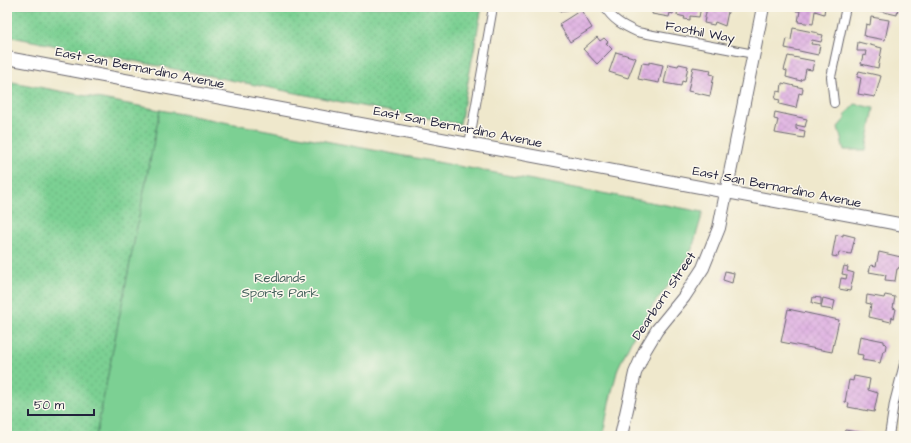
<svg xmlns="http://www.w3.org/2000/svg" width="911" height="443" font-family="'Architects Daughter',sans-serif">
	<style>
		.grass { fill: url(#grass-dots); stroke: #4f7967 }
		.green { fill: #7cd093; stroke: #4f7967 }
		.building { fill: url(#building-cross-hatch) }
		.lines { fill: none; stroke-linecap: round; stroke-linejoin: round }
		.street-casing { stroke: #6a676e; stroke-width: 10 }
		.secondary-casing { stroke: #6a676e; stroke-width: 14 }
		.street { stroke: #fff; stroke-width: 8 }
		.secondary { stroke: #fff; stroke-width: 12 }
		.labels { text-anchor: middle; dominant-baseline: central; stroke-width: 3; stroke-linejoin: round; paint-order: stroke }
		.street-label { font-size: 13px; fill: #22223b; stroke: #fbf7ec }
		.park-label { font-size: 13px; fill: #425f5a; stroke: #fbf7ec }
	</style>
	<defs>
		<pattern id="grass-dots" width="8" height="8" patternUnits="userSpaceOnUse"><rect width="8" height="8" fill="#7cd093"/><path d="M2 2h.1M6 6h.1" fill="none" stroke="#6bb280" stroke-width="1.8" stroke-linecap="round"/></pattern>
		<pattern id="building-cross-hatch" width="8" height="8" patternUnits="userSpaceOnUse"><rect width="8" height="8" fill="#ddace1"/><path d="M0 0l8 8M0 8l8-8" fill="none" stroke="#bd94c2"/></pattern>
	</defs>
	<rect width="100%" height="100%" fill="#fbf7ec"/>
	<filter id="ink" filterUnits="userSpaceOnUse"><feTurbulence type="fractalNoise" baseFrequency=".025" numOctaves="2"/><feDisplacementMap in="SourceGraphic" scale="8" xChannelSelector="R" yChannelSelector="G"/><feConvolveMatrix kernelMatrix="1 2 1 2 8 2 1 2 1" color-interpolation-filters="sRGB"/></filter>
	<filter id="wash" filterUnits="userSpaceOnUse"><feTurbulence type="fractalNoise" baseFrequency=".012" numOctaves="4" result="noise"/><feDisplacementMap in="SourceGraphic" scale="16" xChannelSelector="R" yChannelSelector="G"/><feGaussianBlur stdDeviation="0.9" result="paint"/><feColorMatrix in="noise" values="0 0 0 0 0 0 0 0 0 0 0 0 0 0 0 0 0 1.4 0 .05"/><feComposite in="paint" operator="in"/></filter>
	<g filter="url(#wash)">
		<rect width="100%" height="100%" fill="#efe8cc"/>
		<path class="grass" d="M7 7H482L460 124 382 110 7 36Z
			M7 81 160 110 96 436H7Z"/>
		<path class="green" d="M855 104 874 108 866 150H844L838 127 846 118 844 116Z
			M160 110 703 212 692 249 680 271 653 305 631 341 618 368 609 403 603 436H96Z"/>
		<g id="blocks">
			<path class="building" d="M559 7H578V8L560 11Z
				M653 7H674L673 14 670 13 669 17 652 14Z
				M678 7H701L699 17 690 16V20L684 19 685 17 677 15Z
				M707 7H729L725 26 715 22 714 25 704 23Z
				M797 7H825L824 14 815 11 813 24 798 22 800 11H796Z
				M863 7H898L897 15Z
				M581 10 592 28 570 42 559 24Z
				M871 17 889 20 885 40 864 36 866 24 870 25Z
				M793 28 818 33V34L823 35 821 42 812 40 811 44 820 45 818 55 785 48 787 39 791 40Z
				M597 37 600 41 604 38 608 42 606 43 612 49 597 64 583 49Z
				M858 42 882 48 878 68 861 64 863 55 865 56 866 51H857Z
				M616 52 636 58 628 78 609 72Z
				M788 56 814 61 812 70 806 69 804 79H802L801 81 786 77 787 71 784 70Z
				M649 62 663 65 659 83 638 79 642 63 649 64Z
				M668 64 678 66 679 64 688 66 685 82 682 81 681 86 664 83Z
				M693 67 711 70 710 74 714 75 710 96 688 91Z
				M859 71 881 76 875 97 858 94 861 78 857 77Z
				M782 83 803 88 802 94 799 93 796 108 779 104 780 100 775 99 777 91 781 92Z
				M775 112 807 119 805 127 796 125V129L805 131 804 138 775 133 778 120 774 119Z
				M843 234 855 237 851 254 839 252 838 257 832 256 836 235 843 236Z
				M879 252 901 257 900 267H899L898 269H897L895 281 885 280 886 275 869 272 871 265 876 266Z
				M844 266 848 267 847 271 854 273 850 291 839 289 841 278 846 279 847 275 842 274Z
				M725 271 734 273 732 283 723 280Z
				M867 295 884 298 885 295 895 297 893 308 896 309 894 318 892 317 891 322 869 317 871 304 866 303Z
				M813 297 821 298V305L812 303Z
				M823 298 835 301 833 310 821 308Z
				M788 309 839 320 832 352 781 342Z
				M860 336 884 341V343L886 345 885 351H883L880 363 862 360 863 355 857 354Z
				M854 376 870 379 868 390 878 393 874 412 848 407 849 403 845 402 849 380 853 381Z
				M845 430 868 434V436H843Z"/>
		</g>
	</g>
	<g filter="url(#ink)">
		<use href="#blocks" fill-opacity="0" stroke="#6a676e" stroke-width="1"/>
		<g class="lines">
			<g class="street-casing">
				<path id="street" d="M605 7C612 20 624 26 637 32L754 54
					M834 103 831 77 846 7
					M469 144 493 7
					M889 436 894 403 904 364"/>
			</g>
			<g class="secondary-casing">
				<path id="secondary" d="M7 58 904 225
					M621 436 635 373 645 350 657 330 684 297 703 268 719 228 763 7"/>
			</g>
			<use href="#street" class="street"/>
			<use href="#secondary" class="secondary"/>
		</g>
	</g>
	<g class="labels">
		<g class="street-label">
			<text transform="translate(700 32) rotate(11)">Foothil Way</text>
			<text transform="translate(140 68) rotate(11)">East San Bernardino Avenue</text>
			<text transform="translate(458 127) rotate(11)">East San Bernardino Avenue</text>
			<text transform="translate(777 187) rotate(11)">East San Bernardino Avenue</text>
			<text transform="translate(664 296) rotate(-56)">Dearborn Street</text>
		</g>
		<g class="park-label">
			<text x="280" y="278">Redlands<tspan x="280" dy="15">Sports Park</tspan></text>
		</g>
	</g>
	<rect width="911" height="443" fill="none" stroke="#fbf7ec" stroke-width="24"/>
	<path d="M28 409v6h66v-6" fill="none" stroke="#22223b" stroke-width="2"/>
	<text x="34" y="409" font-size="12" fill="#22223b" stroke="#fbf7ec" stroke-width="3" paint-order="stroke">50 m</text>
</svg>
